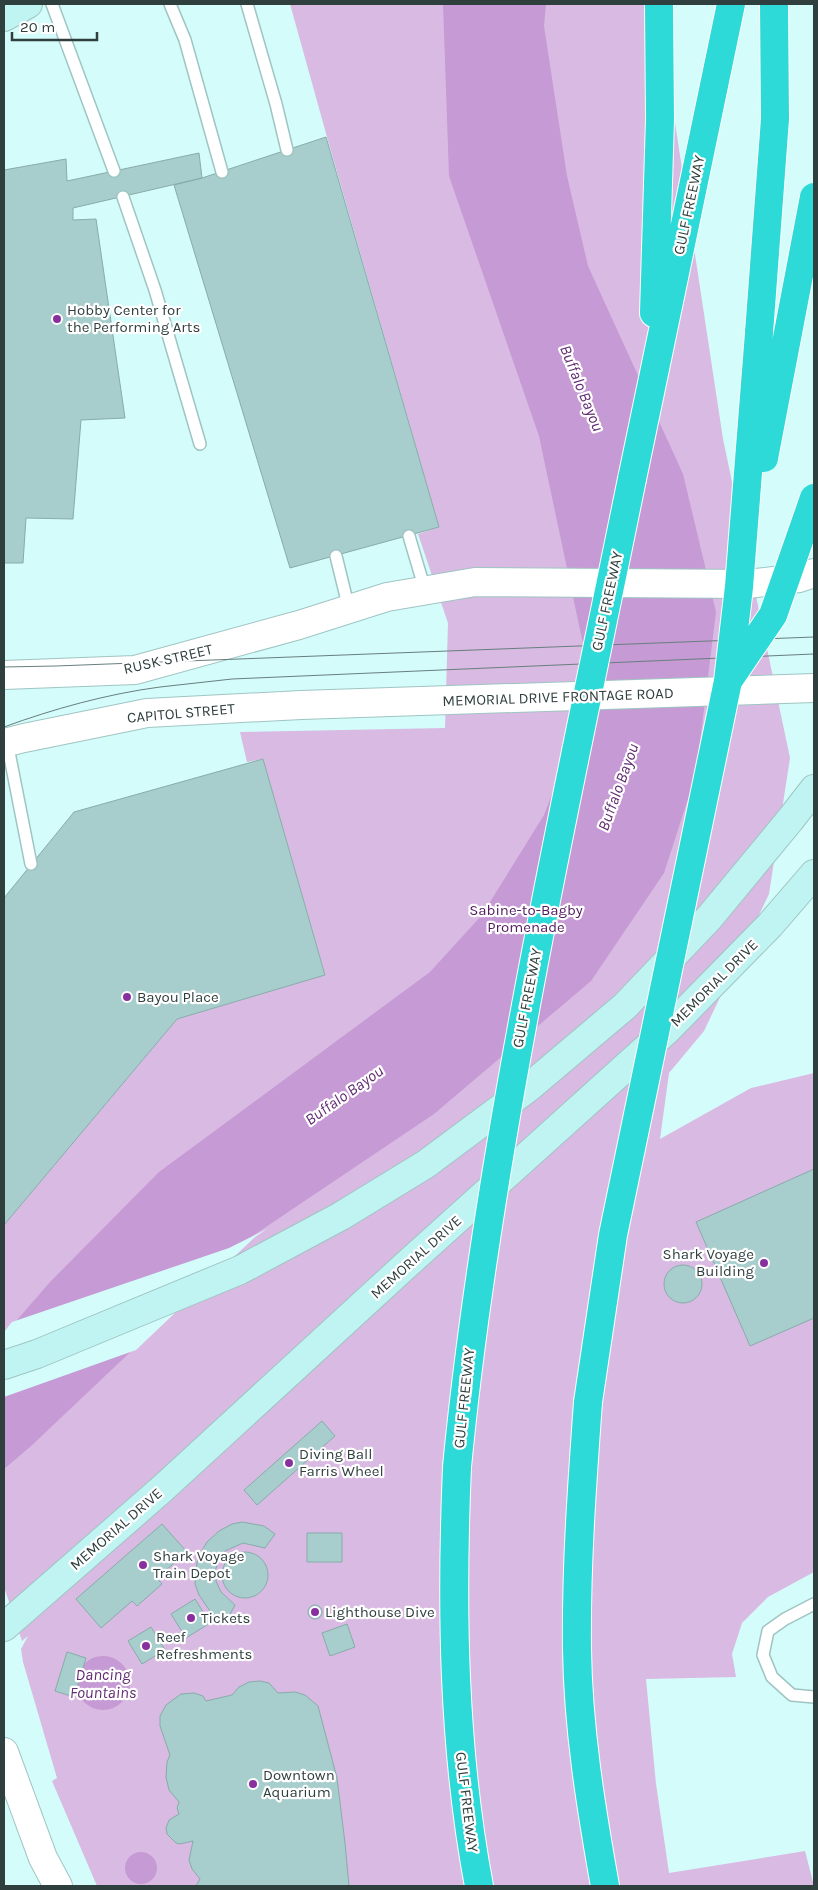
<svg xmlns="http://www.w3.org/2000/svg" width="818" height="1890" font-family="Karla,sans-serif">
	<style>
		.green { fill: #d9bae2 }
		.water { fill: #c69ad4 }
		.pier { fill: #d4fcfa }
		.building { fill: #a7cdcc; stroke: #87acaa }
		.lines { fill: none; stroke-linecap: round; stroke-linejoin: round }
		.service-casing { stroke: #9fc5c3; stroke-width: 14 }
		.tertiary-casing { stroke: #9fc5c3; stroke-width: 30 }
		.secondary-casing { stroke: #9fc5c3; stroke-width: 30 }
		.motorway-casing { stroke: #fff; stroke-width: 30 }
		.service { stroke: #fff; stroke-width: 11 }
		.tertiary { stroke: #fff; stroke-width: 28 }
		.secondary { stroke: #c0f4f3; stroke-width: 28 }
		.motorway { stroke: #2ddad7; stroke-width: 28 }
		.tram { stroke: #677f7e; stroke-width: 1 }
		.motorway-bridge-casing { stroke: #fff; stroke-width: 30; stroke-linecap: butt }
		.motorway-bridge { stroke: #2ddad7; stroke-width: 28 }
		.poi-dot { fill: #87309e; stroke: #fff; stroke-width: 2 }
		.labels { text-anchor: middle; dominant-baseline: central; stroke-width: 4.5; stroke-linejoin: round; paint-order: stroke }
		.street-label { font-size: 15px; fill: #2f3f3e; stroke: #fff }
		.poi-label { font-size: 15px; fill: #2f3f3e; stroke: #fff; text-anchor: start }
		.park-label { font-size: 15px; fill: #511b60; stroke: #fff }
		.water-label { font-size: 16px; font-style: italic; fill: #612b71; stroke: #fff }
	</style>
	<rect width="100%" height="100%" fill="#d4fcfa"/>
	<path class="green" d="M290 4H657L723 439 790 758 769 894 704 1031 669 1073 660 1139 751 1088 814 1073V1572L768 1597 742 1623 732 1654 736 1677 646 1679 656 1784 669 1873 805 1851 814 1886H97L52 1781 57 1778 23 1662 21 1649 28 1636 22 1641 4 1587V1225L177 1019 325 974 263 759 247 762 240 732 445 728 448 623 418 534 439 527 327 137Z"/>
	<path class="water" d="M443 4H546L544 26 567 176 588 266 683 474 716 612 696 774 664 873 591 981 434 1114 254 1235 30 1447 4 1469V1335L50 1282 159 1172 430 972 482 915 544 815 576 732 583 644 539 436 449 176Z
		M76 1683a27 27 0 1 1 54 0a27 27 0 1 1-54 0Z
		M125 1868a16 16 0 1 1 32 0a16 16 0 1 1-32 0Z"/>
	<path class="pier" d="M267 1229 255 1237 136 1350 4 1397V1332L12 1322 229 1248Z"/>
	<path class="building" d="M326 137 439 527 290 568 174 185 202 178Z
		M199 153 202 178 73 208V220L96 219 125 418 81 420 73 519 26 518 23 563H4V170L66 159 67 181Z
		M263 759 325 975 177 1019 4 1225V898L74 812Z
		M814 1169V1318L750 1346 696 1222Z
		M664 1284a19 19 0 1 1 38 0a19 19 0 1 1-38 0Z
		M322 1421 335 1436 257 1505 244 1490Z
		M242 1522 264 1526 275 1534 265 1548 243 1543 225 1551 219 1560 215 1571 216 1581 221 1592 235 1605 225 1624 212 1614 199 1595 195 1584 196 1570 198 1557 207 1542 219 1531 232 1524Z
		M162 1524 187 1552 157 1578 162 1584 137 1606 132 1601 101 1628 76 1599Z
		M307 1533H342V1562H307Z
		M222 1575a23 23 0 1 1 46 0a23 23 0 1 1-46 0Z
		M195 1599 210 1623 186 1638 171 1614Z
		M308 1612a7 7 0 1 1 14 0a7 7 0 1 1-14 0Z
		M347 1624 355 1647 330 1656 322 1633Z
		M151 1627 165 1650 142 1664 128 1641Z
		M67 1652 86 1658 74 1697 55 1691Z
		M260 1681 269 1683 278 1693 295 1692 305 1695 318 1706 337 1778 345 1843 349 1886H196L200 1879 192 1869 189 1860 193 1841 180 1844 176 1843 167 1834 166 1828 169 1820 179 1814 177 1808 179 1802 169 1790 166 1777 167 1762 170 1755 160 1726V1716L166 1705 181 1694 194 1693 203 1696 206 1701 232 1695 239 1687 249 1682Z"/>
	<g class="lines">
		<g class="service-casing">
			<path id="service" d="M52 4 114 171
				M170 4 185 40 222 172
				M247 4 276 104 287 150
				M123 197 155 290 200 444
				M409 536 425 590
				M336 556 349 609
				M7 742 31 864
				M814 1604 785 1619 768 1631 763 1655 772 1677 792 1695 814 1697"/>
		</g>
		<g class="tertiary-casing">
			<path id="tertiary" d="M4 675 135 670 299 625 387 597 475 582 747 584 799 578 814 573
				M4 743 24 738 147 713 301 705 814 688
				M4 1752 43 1858 58 1886"/>
		</g>
		<g class="secondary-casing">
			<path id="secondary" d="M4 17 28 4
				M4 1365 37 1354 240 1270 341 1216 426 1164 528 1088 625 1006 709 918 790 820 814 789
				M4 1627 162 1489 406 1265 668 1029 770 925 814 874"/>
		</g>
		<g class="motorway-casing">
			<path id="motorway" d="M654 313 660 119 659 4
				M759 333 775 119 774 4
				M632 479 731 4
				M588 1402C582 1485 576 1566 577 1649 578 1728 591 1808 605 1886
				M457 1467C451 1608 453 1748 479 1886"/>
		</g>
		<use href="#service" class="service"/>
		<use href="#tertiary" class="tertiary"/>
		<use href="#secondary" class="secondary"/>
		<use href="#motorway" class="motorway"/>
		<path class="tram" d="M4 667 56 666 814 637
			M4 727C53 709 107 694 160 687 184 684 208 682 232 679L814 654"/>
		<g class="motorway-bridge-casing">
			<path id="motorway-bridge" d="M764 458 814 197
				M730 678 773 615 814 498
				M588 1402 613 1235 728 681 739 587 759 333
				M457 1467C467 1363 482 1260 499 1157 537 930 586 705 632 479"/>
		</g>
		<use href="#motorway-bridge" class="motorway-bridge"/>
	</g>
	<g class="poi-dot">
		<circle cx="57" cy="319" r="5"/>
		<circle cx="127" cy="997" r="5"/>
		<circle cx="764" cy="1263" r="5"/>
		<circle cx="289" cy="1463" r="5"/>
		<circle cx="143" cy="1565" r="5"/>
		<circle cx="315" cy="1612" r="5"/>
		<circle cx="191" cy="1618" r="5"/>
		<circle cx="146" cy="1646" r="5"/>
		<circle cx="253" cy="1784" r="5"/>
	</g>
	<g class="labels">
		<g class="street-label">
			<text transform="translate(689 205) rotate(-78)">GULF FREEWAY</text>
			<text transform="translate(607 601) rotate(-78)">GULF FREEWAY</text>
			<text transform="translate(168 659) rotate(-13)">RUSK STREET</text>
			<text transform="translate(558 697) rotate(-2)">MEMORIAL DRIVE FRONTAGE ROAD</text>
			<text transform="translate(181 713) rotate(-5)">CAPITOL STREET</text>
			<text transform="translate(714 983) rotate(-45)">MEMORIAL DRIVE</text>
			<text transform="translate(527 998) rotate(-79)">GULF FREEWAY</text>
			<text transform="translate(416 1257) rotate(-42)">MEMORIAL DRIVE</text>
			<text transform="translate(464 1398) rotate(-84)">GULF FREEWAY</text>
			<text transform="translate(116 1529) rotate(-41)">MEMORIAL DRIVE</text>
			<text transform="translate(467 1802) rotate(83)">GULF FREEWAY</text>
		</g>
		<g class="poi-label">
			<text x="67" y="310">Hobby Center for<tspan x="67" dy="17">the Performing Arts</tspan></text>
			<text x="137" y="997">Bayou Place</text>
			<text x="754" y="1254" text-anchor="end">Shark Voyage<tspan x="754" dy="17">Building</tspan></text>
			<text x="299" y="1454">Diving Ball<tspan x="299" dy="17">Farris Wheel</tspan></text>
			<text x="153" y="1556">Shark Voyage<tspan x="153" dy="17">Train Depot</tspan></text>
			<text x="325" y="1612">Lighthouse Dive</text>
			<text x="201" y="1618">Tickets</text>
			<text x="156" y="1637">Reef<tspan x="156" dy="17">Refreshments</tspan></text>
			<text x="263" y="1775">Downtown<tspan x="263" dy="17">Aquarium</tspan></text>
		</g>
		<g class="park-label">
			<text x="526" y="910">Sabine-to-Bagby<tspan x="526" dy="17">Promenade</tspan></text>
		</g>
		<g class="water-label">
			<text transform="translate(582 388) rotate(68)">Buffalo Bayou</text>
			<text transform="translate(618 787) rotate(-70)">Buffalo Bayou</text>
			<text transform="translate(344 1095) rotate(-35)">Buffalo Bayou</text>
			<text x="103" y="1674">Dancing<tspan x="103" dy="18">Fountains</tspan></text>
		</g>
	</g>
	<rect width="818" height="1890" fill="none" stroke="#2f3f3e" stroke-width="10"/>
	<path d="M12 32v8h85v-8" fill="none" stroke="#2f3f3e" stroke-width="2.5"/>
	<text x="20" y="32" font-size="15" fill="#2f3f3e" stroke="#ffffff" stroke-width="4" paint-order="stroke">20 m</text>
</svg>
